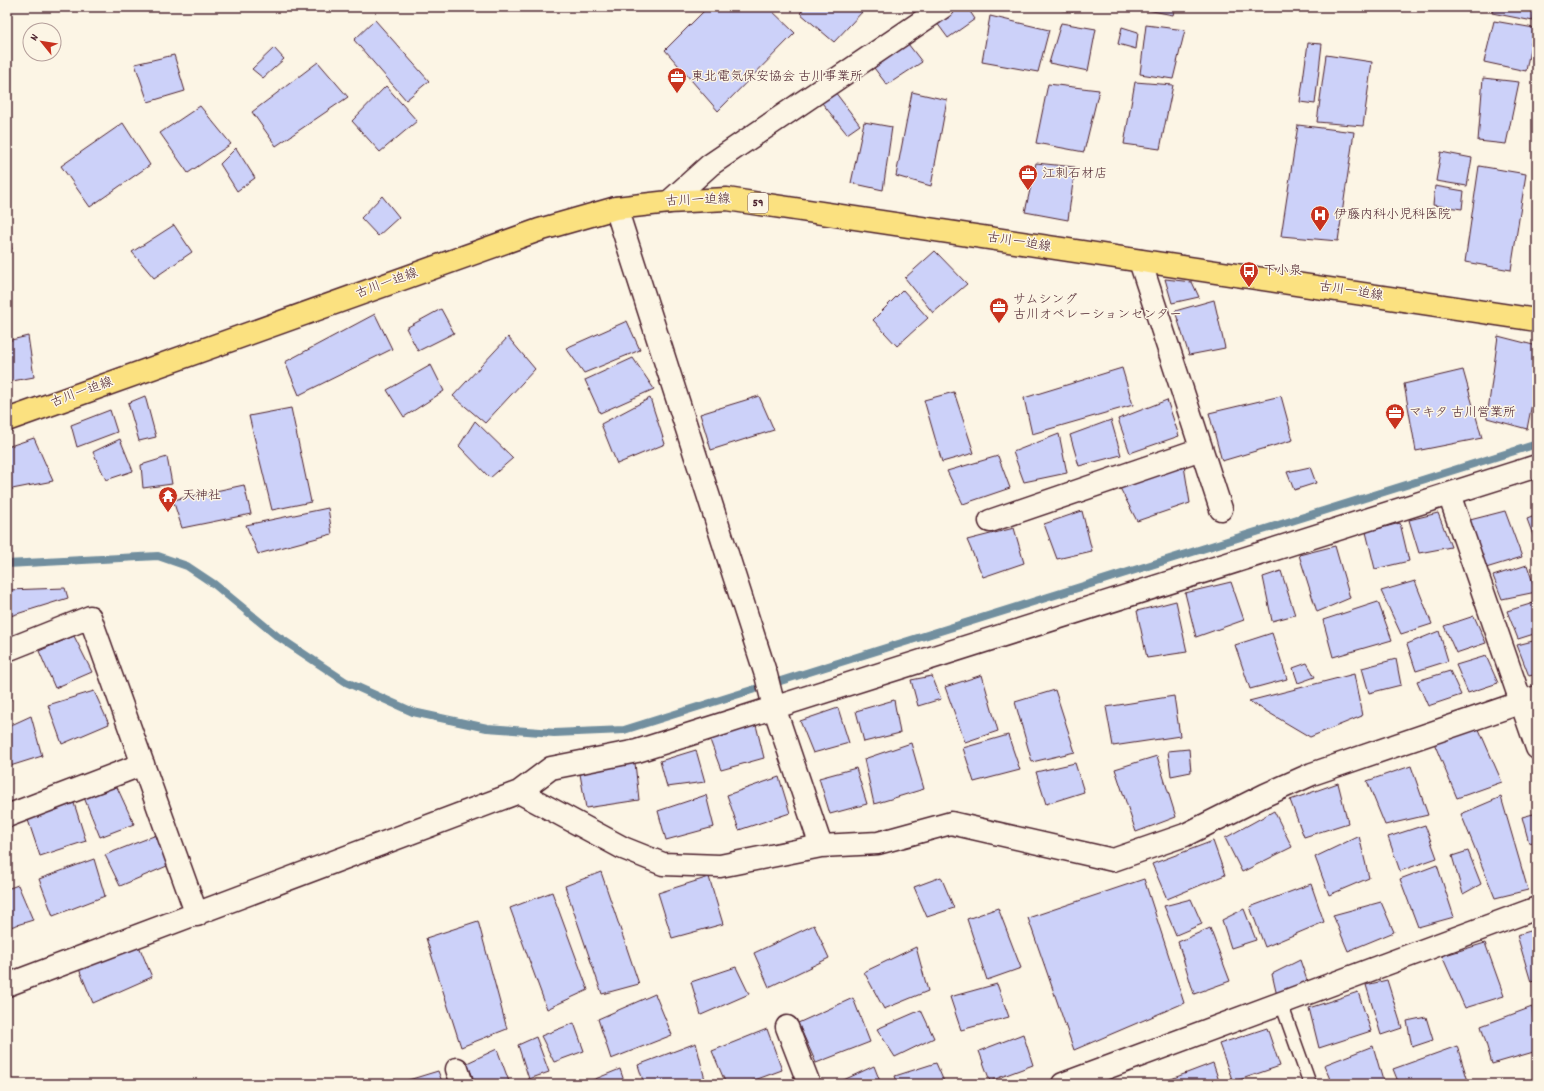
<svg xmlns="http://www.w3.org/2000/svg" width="1544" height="1091" font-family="Dekko,'Klee One',sans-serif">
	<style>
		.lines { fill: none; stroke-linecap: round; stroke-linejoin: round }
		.stream { stroke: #728f9f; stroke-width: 8 }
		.building { fill: #ccd1f9; stroke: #4a1f2b }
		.service-casing { stroke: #4a1f2b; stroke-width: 15 }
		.minor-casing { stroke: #4a1f2b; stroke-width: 25 }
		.primary-casing { stroke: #4a1f2b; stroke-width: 25 }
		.service { stroke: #fcf5e5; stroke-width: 12 }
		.minor { stroke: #fcf5e5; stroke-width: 22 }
		.primary { stroke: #fbe180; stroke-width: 22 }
		.labels { text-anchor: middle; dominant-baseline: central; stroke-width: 3; stroke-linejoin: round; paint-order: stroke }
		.shield { fill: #fcf5e5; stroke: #7f5f63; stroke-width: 1 }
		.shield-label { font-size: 12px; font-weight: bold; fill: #4a1f2b }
		.poi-label { font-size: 13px; fill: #4a1f2b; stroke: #fcf5e5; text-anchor: start }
		.street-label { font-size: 13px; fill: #4a1f2b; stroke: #fcf5e5 }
	</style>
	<rect width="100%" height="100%" fill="#fcf5e5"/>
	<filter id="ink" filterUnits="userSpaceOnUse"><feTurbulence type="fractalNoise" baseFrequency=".025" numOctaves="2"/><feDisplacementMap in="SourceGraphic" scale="8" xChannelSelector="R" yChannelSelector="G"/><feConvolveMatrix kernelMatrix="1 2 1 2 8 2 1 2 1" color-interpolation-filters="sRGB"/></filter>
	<g filter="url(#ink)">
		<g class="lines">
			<path class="stream" d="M7 564 158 556 187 566 214 584 277 636 346 682 413 712 487 728 554 733 624 730 1537 444"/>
		</g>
		<path class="building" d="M708 7H768L795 33 718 111 665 50Z
			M806 7H861L864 10 834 42 800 13Z
			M954 7H967L975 19 948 38 934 19Z
			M1046 7H1074L1073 12Z
			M1143 7H1175L1173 15 1142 9Z
			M1493 7H1536L1533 21 1492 13Z
			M990 16 1049 30 1038 72 982 62Z
			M375 20 429 81 406 100 354 40Z
			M1494 21 1534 28 1526 71 1484 62Z
			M1061 23 1096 29 1088 71 1049 63Z
			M1146 25 1185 30 1173 79 1140 74Z
			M1122 27 1138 32 1136 49 1118 44Z
			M905 40 922 62 887 85 871 64Z
			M1308 43 1322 44 1315 104 1300 102Z
			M274 48 284 59 263 78 252 69Z
			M174 55 185 91 148 102 135 64Z
			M1326 55 1372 62 1363 126 1317 122Z
			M318 62 348 97 276 146 252 112Z
			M1483 78 1519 82 1506 144 1478 141Z
			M1135 82 1173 85 1160 149 1124 144Z
			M1048 84 1099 90 1084 152 1036 143Z
			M386 86 417 121 380 152 352 121Z
			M832 88 860 125 847 134 818 98Z
			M912 92 947 100 931 186 896 176Z
			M200 106 231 144 188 173 160 133Z
			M864 122 892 127 883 190 851 183Z
			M123 123 150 165 90 207 61 166Z
			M1298 125 1354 132 1338 241 1281 236Z
			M236 148 255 178 237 191 220 164Z
			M1441 152 1472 158 1467 186 1436 181Z
			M1036 163 1075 167 1068 220 1025 212Z
			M1479 166 1526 174 1511 270 1465 262Z
			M1435 186 1464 191 1462 209 1433 205Z
			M382 196 399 217 378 236 361 218Z
			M174 225 192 252 154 278 132 252Z
			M7 237 12 249 7 251Z
			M935 251 967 284 933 313 905 278Z
			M1165 279 1192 282 1199 297 1172 303Z
			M903 290 928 318 897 346 873 320Z
			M1214 300 1225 348 1189 355 1175 311Z
			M441 309 454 333 418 351 406 328Z
			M375 314 392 349 299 395 285 362Z
			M627 321 640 350 584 373 566 348Z
			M28 336 34 377 7 382V341Z
			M1498 336 1537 346V378L1527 429 1487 418Z
			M508 337 535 369 485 423 453 396Z
			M633 358 654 389 600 413 585 380Z
			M431 365 444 391 404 417 387 390Z
			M1122 368 1133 405 1032 434 1024 398Z
			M1463 370 1482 438 1416 451 1404 384Z
			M954 392 974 453 942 462 924 400Z
			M145 396 156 437 139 441 128 403Z
			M759 396 774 430 711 450 700 414Z
			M1281 396 1293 440 1222 461 1209 413Z
			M650 398 665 444 617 464 601 424Z
			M1167 400 1179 436 1130 453 1118 419Z
			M291 408 311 502 272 510 249 416Z
			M110 410 117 432 77 447 71 425Z
			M1111 420 1121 455 1079 466 1070 435Z
			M475 421 513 458 490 478 459 446Z
			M1059 434 1067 473 1024 482 1013 452Z
			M34 438 53 481 7 490V447Z
			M120 439 133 471 106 480 93 452Z
			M998 456 1010 488 963 504 947 471Z
			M167 457 172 484 143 488 141 465Z
			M1184 466 1190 503 1137 521 1120 488Z
			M1310 467 1316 483 1294 490 1287 472Z
			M244 485 251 514 182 528 173 500Z
			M328 508 332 534 258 554 246 525Z
			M1082 511 1092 551 1057 559 1044 524Z
			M1505 511 1522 557 1486 568 1470 520Z
			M1438 513 1451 547 1419 553 1409 520Z
			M1537 515V546L1527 519Z
			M1400 523 1409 561 1375 569 1366 532Z
			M1014 528 1024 563 983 577 967 540Z
			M1335 546 1350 598 1317 612 1299 555Z
			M1527 565 1536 592 1502 599 1493 576Z
			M1281 571 1295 615 1272 621 1263 577Z
			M1415 581 1432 624 1401 634 1381 591Z
			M1231 582 1244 620 1196 637 1185 593Z
			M65 588 68 598 7 617V590Z
			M1176 601 1187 652 1147 658 1137 611Z
			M1378 602 1392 640 1333 657 1323 620Z
			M1537 602V633L1518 639 1507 611Z
			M1474 616 1486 643 1456 653 1444 626Z
			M1439 631 1448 661 1416 671 1407 644Z
			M1272 633 1287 679 1250 689 1235 645Z
			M74 636 92 672 55 688 39 651Z
			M1537 640V674L1529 676 1517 645Z
			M1486 656 1498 683 1468 693 1456 665Z
			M1396 659 1401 685 1369 693 1362 668Z
			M1307 663 1315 677 1298 683 1293 668Z
			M1450 671 1461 695 1428 706 1417 681Z
			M1354 674 1362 716 1310 737 1249 701Z
			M982 675 998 731 965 742 945 687Z
			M932 676 941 699 918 706 911 680Z
			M7 687 11 700 7 701Z
			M1055 690 1075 752 1032 762 1015 702Z
			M94 691 109 724 62 744 48 705Z
			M1174 696 1180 736 1113 746 1106 707Z
			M894 700 900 733 864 742 856 711Z
			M838 708 849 743 813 753 800 721Z
			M31 716 42 756 7 767V727Z
			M756 725 764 758 721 770 710 740Z
			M1478 727 1502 782 1457 798 1434 743Z
			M1008 735 1020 770 974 782 963 748Z
			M911 743 924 789 874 804 864 759Z
			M1189 749 1191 772 1171 776 1168 751Z
			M696 750 705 782 667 787 660 761Z
			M1157 756 1176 817 1136 832 1115 769Z
			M635 763 639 800 586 808 580 774Z
			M1075 763 1084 792 1046 804 1036 772Z
			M1411 766 1428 815 1385 825 1367 781Z
			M856 768 867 804 830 814 819 778Z
			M779 777 790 813 739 830 727 795Z
			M1338 783 1348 823 1304 837 1290 800Z
			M116 785 134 824 100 837 83 795Z
			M706 795 714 827 666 840 658 811Z
			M1501 797 1528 890 1495 898 1461 814Z
			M73 800 86 841 40 856 27 817Z
			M1274 811 1292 847 1242 872 1225 838Z
			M1537 813V841L1529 843 1522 817Z
			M1425 825 1437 858 1400 871 1388 837Z
			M159 834 167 866 120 886 105 855Z
			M1359 836 1369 878 1329 895 1315 857Z
			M1213 841 1225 875 1167 899 1152 864Z
			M1468 851 1481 884 1463 894 1452 856Z
			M94 859 105 896 53 916 39 879Z
			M1437 865 1454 917 1418 927 1400 879Z
			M601 872 639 984 602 994 565 886Z
			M709 877 723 924 672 938 658 893Z
			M941 877 954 908 927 917 914 887Z
			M1144 879 1184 1003 1074 1050 1028 918Z
			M1311 884 1324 922 1265 947 1250 907Z
			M18 885 33 920 7 928V889Z
			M552 892 588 990 547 1009 510 908Z
			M1191 899 1202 924 1176 935 1164 906Z
			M1381 902 1394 932 1348 951 1333 915Z
			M998 908 1021 968 987 980 967 919Z
			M1244 909 1256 940 1231 948 1222 920Z
			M478 921 507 1029 461 1047 426 938Z
			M814 925 829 958 769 987 754 953Z
			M1210 928 1230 981 1194 994 1178 942Z
			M1537 929V980L1531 982 1517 935Z
			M1485 943 1504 996 1465 1008 1442 956Z
			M139 946 152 977 93 1003 79 969Z
			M916 947 928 991 884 1009 864 972Z
			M1300 960 1309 986 1277 996 1272 974Z
			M736 967 749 994 701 1015 691 982Z
			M1387 980 1402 1028 1381 1035 1366 985Z
			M997 984 1009 1017 961 1030 950 997Z
			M1358 992 1371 1031 1319 1048 1309 1008Z
			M655 994 672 1035 611 1059 598 1019Z
			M853 998 870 1042 816 1063 798 1023Z
			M1532 1007 1537 1051 1492 1064 1481 1026Z
			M921 1010 934 1038 895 1057 877 1029Z
			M1426 1017 1433 1040 1412 1047 1407 1021Z
			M574 1023 584 1051 554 1062 541 1036Z
			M1267 1028 1280 1066 1233 1082 1219 1044Z
			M767 1029 782 1070 744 1084H726L712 1051Z
			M1023 1034 1033 1065 990 1081 979 1051Z
			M536 1037 549 1072 529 1079 518 1045Z
			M696 1043 706 1084H644L638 1065Z
			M1373 1046 1384 1084H1332L1324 1065Z
			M1457 1046 1469 1084H1399L1393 1069Z
			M497 1049 510 1084H476L467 1063Z
			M936 1063 945 1084H898L895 1076Z
			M1213 1063 1220 1084H1158Z
			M874 1066 881 1084H835Z
			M620 1069 625 1084H583Z
			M438 1071 443 1084H403L402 1082Z"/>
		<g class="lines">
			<g class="service-casing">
				<path id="service" d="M1281 1003 1310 1084"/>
			</g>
			<g class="minor-casing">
				<path id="minor" d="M669 202 710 165 943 7
					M616 208 766 675 774 707 821 846 878 843 951 823 1113 860 1185 835 1265 795 1312 774 1537 697
					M1140 261 1221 509
					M1449 494 1537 748
					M990 521 1201 449
					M7 650 90 617 197 915
					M519 792 551 768 637 751 1537 466
					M7 816 143 764
					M7 985 519 792 623 848 663 864 720 866 821 846
					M787 1027 809 1084
					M457 1069 462 1084
					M1063 1084 1537 908"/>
			</g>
			<g class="primary-casing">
				<path id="primary" d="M7 420 539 230 616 208 669 202 727 199 1537 320"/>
			</g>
			<use href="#service" class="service"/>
			<use href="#minor" class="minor"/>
			<use href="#primary" class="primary"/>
		</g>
	</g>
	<defs>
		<g id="office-pin" transform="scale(1)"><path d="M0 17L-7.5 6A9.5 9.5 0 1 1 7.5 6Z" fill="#c8321e" stroke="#fcf5e5"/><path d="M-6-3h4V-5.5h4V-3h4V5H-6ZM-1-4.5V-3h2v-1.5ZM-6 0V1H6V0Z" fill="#fff"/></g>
		<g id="hospital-pin" transform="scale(1)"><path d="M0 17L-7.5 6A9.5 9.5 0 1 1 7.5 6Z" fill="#c8321e" stroke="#fcf5e5"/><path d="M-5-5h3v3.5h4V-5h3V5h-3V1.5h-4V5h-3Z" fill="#fff"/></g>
		<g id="bus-pin" transform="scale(1)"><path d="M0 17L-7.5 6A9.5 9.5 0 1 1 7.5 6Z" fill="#c8321e" stroke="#fcf5e5"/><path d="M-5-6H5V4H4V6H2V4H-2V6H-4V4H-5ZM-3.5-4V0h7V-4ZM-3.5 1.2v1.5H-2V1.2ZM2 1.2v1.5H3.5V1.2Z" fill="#fff"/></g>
		<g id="temple-pin" transform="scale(1)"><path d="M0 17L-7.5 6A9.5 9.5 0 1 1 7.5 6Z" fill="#c8321e" stroke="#fcf5e5"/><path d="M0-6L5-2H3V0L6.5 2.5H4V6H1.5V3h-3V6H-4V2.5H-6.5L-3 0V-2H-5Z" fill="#fff"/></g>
	</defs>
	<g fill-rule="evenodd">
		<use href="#office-pin" x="677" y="77"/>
		<use href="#office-pin" x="1028" y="174"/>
		<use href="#hospital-pin" x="1320" y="215"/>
		<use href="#bus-pin" x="1249" y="271"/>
		<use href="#office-pin" x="999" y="307"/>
		<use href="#office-pin" x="1395" y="413"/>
		<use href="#temple-pin" x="168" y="496"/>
	</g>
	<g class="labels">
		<rect class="shield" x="748" y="193" width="20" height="20" rx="3"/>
		<g class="shield-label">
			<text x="758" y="203">59</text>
		</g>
		<g class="poi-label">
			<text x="691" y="77">東北電気保安協会 古川事業所</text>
			<text x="1042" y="174">江刺石材店</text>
			<text x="1334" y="215">伊藤内科小児科医院</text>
			<text x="1263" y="271">下小泉</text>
			<text x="1013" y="300">サムシング<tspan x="1013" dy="15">古川オペレーションセンター</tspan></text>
			<text x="1409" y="413">マキタ 古川営業所</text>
			<text x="182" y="496">天神社</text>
		</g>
		<g class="street-label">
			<text transform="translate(698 201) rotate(-2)">古川一迫線</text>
			<text transform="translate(1019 243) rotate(9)">古川一迫線</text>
			<text transform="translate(387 284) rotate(-20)">古川一迫線</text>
			<text transform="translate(1351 292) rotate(9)">古川一迫線</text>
			<text transform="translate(82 393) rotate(-20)">古川一迫線</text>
		</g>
	</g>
	<rect width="1544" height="1091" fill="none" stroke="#fcf5e5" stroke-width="24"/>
	<rect x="12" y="12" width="1520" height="1067" fill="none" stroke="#4a1f2b" stroke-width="1.5" filter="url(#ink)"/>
	<g transform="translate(42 42) rotate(300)"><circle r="19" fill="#fcf5e5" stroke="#b59f9b"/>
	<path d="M0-3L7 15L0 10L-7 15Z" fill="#c8321e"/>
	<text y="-6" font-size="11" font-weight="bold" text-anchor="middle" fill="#4a1f2b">N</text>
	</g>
</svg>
